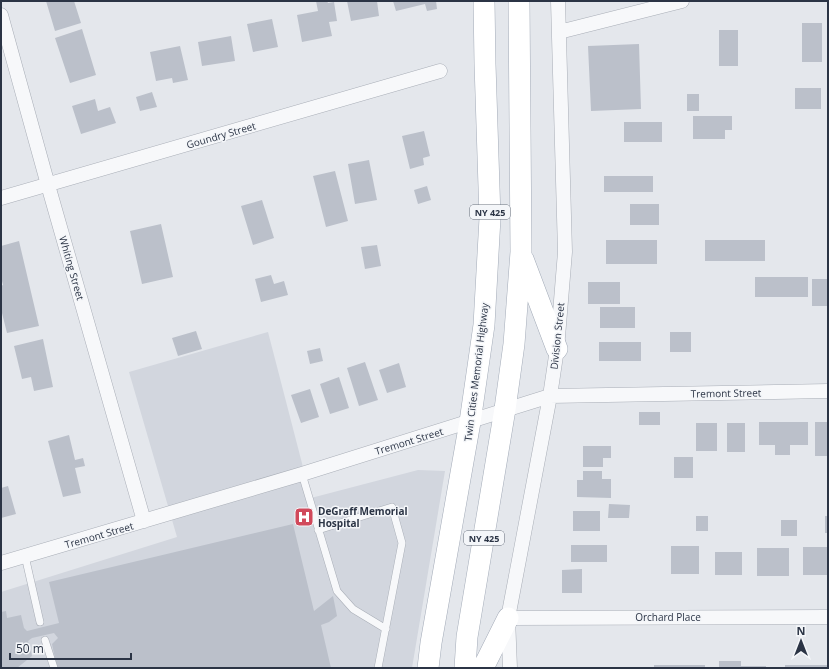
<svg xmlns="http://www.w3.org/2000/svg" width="829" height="669" font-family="'Open Sans',sans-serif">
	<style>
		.built { fill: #d2d6de }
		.building { fill: #bbc0ca }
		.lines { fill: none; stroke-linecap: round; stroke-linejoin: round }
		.service-casing { stroke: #a9aeb7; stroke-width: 8 }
		.minor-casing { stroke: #a9aeb7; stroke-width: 15 }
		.primary-casing { stroke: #a3abb8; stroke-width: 22 }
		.service { stroke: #f7f8fa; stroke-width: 7 }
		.minor { stroke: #f7f8fa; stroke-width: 14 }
		.primary { stroke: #fff; stroke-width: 21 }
		.labels { text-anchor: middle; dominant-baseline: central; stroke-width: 3; stroke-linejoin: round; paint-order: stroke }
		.shield { fill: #f4f6f9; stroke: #676e7b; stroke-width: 1 }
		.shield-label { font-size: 9px; font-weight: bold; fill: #2b3445 }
		.street-label { font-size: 10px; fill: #2b3445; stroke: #f4f6f9 }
		.poi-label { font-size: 10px; font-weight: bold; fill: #2b3445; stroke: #f4f6f9; text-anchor: start }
	</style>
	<rect width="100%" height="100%" fill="#e4e7ec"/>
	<path class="built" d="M268 332 311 498 418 470 445 471 412 668H1V592L177 537 129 372Z"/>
	<path class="building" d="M46 1H74L81 23 55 31Z
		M316 1H327L328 3 334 2 337 21 329 22 332 36 302 42 297 15 318 11Z
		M347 1H377L379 16 351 21Z
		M393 1H436L437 9 427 11 425 4 396 11Z
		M272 19 278 47 253 52 247 24Z
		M802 23H822V62H802Z
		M82 29 96 75 70 83 55 38Z
		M719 30H738V66H719Z
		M231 36 235 61 202 66 198 42Z
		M639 44 641 109 591 111 588 46Z
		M180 46 188 80 173 83 172 78 156 81 150 52Z
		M795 88H821V109H795Z
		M152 92 157 107 140 111 136 97Z
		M687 94H699V111H687Z
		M95 99 98 111 110 107 116 123 81 134 72 106Z
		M693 116H732V130H725V139H693Z
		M624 122H662V142H624Z
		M424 131 430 156 423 158 424 165 410 169 402 136Z
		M369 160 377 200 355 204 348 164Z
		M335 171 348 221 326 227 313 176Z
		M604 176H653V192H604Z
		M427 186 431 200 418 204 414 190Z
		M262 200 274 238 253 245 241 206Z
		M630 204H659V225H630Z
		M161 224 173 277 142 284 130 231Z
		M606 240H657V264H606Z
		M705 240H765V261H705Z
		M19 241 39 326 7 333 1 309V286L3 285 1 277V246Z
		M377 245 381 266 365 269 361 247Z
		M271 275 274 284 284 281 288 295 261 302 255 279Z
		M755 277H808V297H755Z
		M812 279H828L827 306H812Z
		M588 282H620V304H588Z
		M600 307H635V328H600Z
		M196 331 202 349 178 356 172 338Z
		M670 332H691V352H670Z
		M43 339 53 387 34 391 31 377 22 379 14 346Z
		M599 342H641V361H599Z
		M320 348 323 361 310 364 307 351Z
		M365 362 378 400 359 406 347 368Z
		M399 363 406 387 387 393 379 370Z
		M339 377 349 408 330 414 320 384Z
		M310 389 319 417 301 423 291 395Z
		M639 412H660V425H639Z
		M759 422H808V445H790V455H775V445H759Z
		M815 422H828V456H815Z
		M696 423H717V451H696Z
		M727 423H745V452H727Z
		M69 435 75 460 83 458 85 466 75 468 81 493 63 497 48 441Z
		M583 446H611V458H603V467H583Z
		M674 457H693V478H674Z
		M583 471H602V479H611V498L577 497V480H583Z
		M8 486 16 514 1 518V488Z
		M609 504 630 505 629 518H608Z
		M573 511H600V531H573Z
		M696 516H708V531H696Z
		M825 516H828V533H825Z
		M781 520H797V536H781Z
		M293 524 314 611 333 596 337 616 329 622 321 625 331 668H57L52 644 58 638 54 633 32 638 28 641 32 656 17 668H1V612L6 611 7 618 21 615 24 628 27 631 59 623 49 582Z
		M571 545H607V562H571Z
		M671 546H699V574H671Z
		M803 547H828V575H803Z
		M757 548H789V576H757Z
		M715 552H742V575H715Z
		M582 569V593H562V570Z
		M719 661H741V666H766V668H719Z
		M654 665H705V668H654Z
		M785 665H828V668H785Z"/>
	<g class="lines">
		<g class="service-casing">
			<path id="service" d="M302 474 337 591 353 609 386 629
				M318 530 392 507 402 543 378 668
				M25 556 40 622
				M45 640 54 668"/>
		</g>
		<g class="minor-casing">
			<path id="minor" d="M1 15 48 185 144 521
				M559 32 682 1
				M1 198 440 71
				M1 563 302 474 550 396 828 391
				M508 618 828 617
				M510 668 508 618 550 396 557 349 565 252 558 1"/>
		</g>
		<g class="primary-casing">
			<path id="primary" d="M523 259 557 349
				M428 668 431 643 470 422 484 325 490 218 485 64 484 1
				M465 668 467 637 505 409 514 344 521 252 519 1
				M483 668 508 618"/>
		</g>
		<use href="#service" class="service"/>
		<use href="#minor" class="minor"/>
		<use href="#primary" class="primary"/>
	</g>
	<defs>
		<g id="hospital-square" transform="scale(1)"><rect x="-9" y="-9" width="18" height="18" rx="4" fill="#d1495b" stroke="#f4f6f9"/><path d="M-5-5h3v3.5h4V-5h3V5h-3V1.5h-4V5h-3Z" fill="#fff"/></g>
	</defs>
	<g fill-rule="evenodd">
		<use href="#hospital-square" x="304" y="517"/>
	</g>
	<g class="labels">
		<g class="shield">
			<rect x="470" y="205" width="40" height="14" rx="3"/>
			<rect x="464" y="531" width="40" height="14" rx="3"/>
		</g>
		<g class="shield-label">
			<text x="490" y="212">NY 425</text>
			<text x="484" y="538">NY 425</text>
		</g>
		<g class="street-label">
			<text transform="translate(221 135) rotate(-16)">Goundry Street</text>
			<text transform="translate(72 268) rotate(74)">Whiting Street</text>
			<text transform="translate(557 336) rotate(-84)">Division Street</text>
			<text transform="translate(476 372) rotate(-83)">Twin Cities Memorial Highway</text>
			<text transform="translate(726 393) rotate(-1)">Tremont Street</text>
			<text transform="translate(409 441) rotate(-17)">Tremont Street</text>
			<text transform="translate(99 535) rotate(-16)">Tremont Street</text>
			<text x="668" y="617">Orchard Place</text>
		</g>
		<g class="poi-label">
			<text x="318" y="511">DeGraff Memorial<tspan x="318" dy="12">Hospital</tspan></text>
		</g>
	</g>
	<rect width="829" height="669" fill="none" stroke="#2b3445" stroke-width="4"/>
	<g transform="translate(801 641)" stroke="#f4f6f9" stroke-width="3" paint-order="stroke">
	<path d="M0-3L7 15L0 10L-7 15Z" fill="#2b3445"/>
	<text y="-6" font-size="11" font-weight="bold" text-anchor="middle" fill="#2b3445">N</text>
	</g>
	<path d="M10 653v6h121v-6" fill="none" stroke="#2b3445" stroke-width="2"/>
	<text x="16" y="653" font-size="12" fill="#2b3445" stroke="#f4f6f9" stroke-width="3" paint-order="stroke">50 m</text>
</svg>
